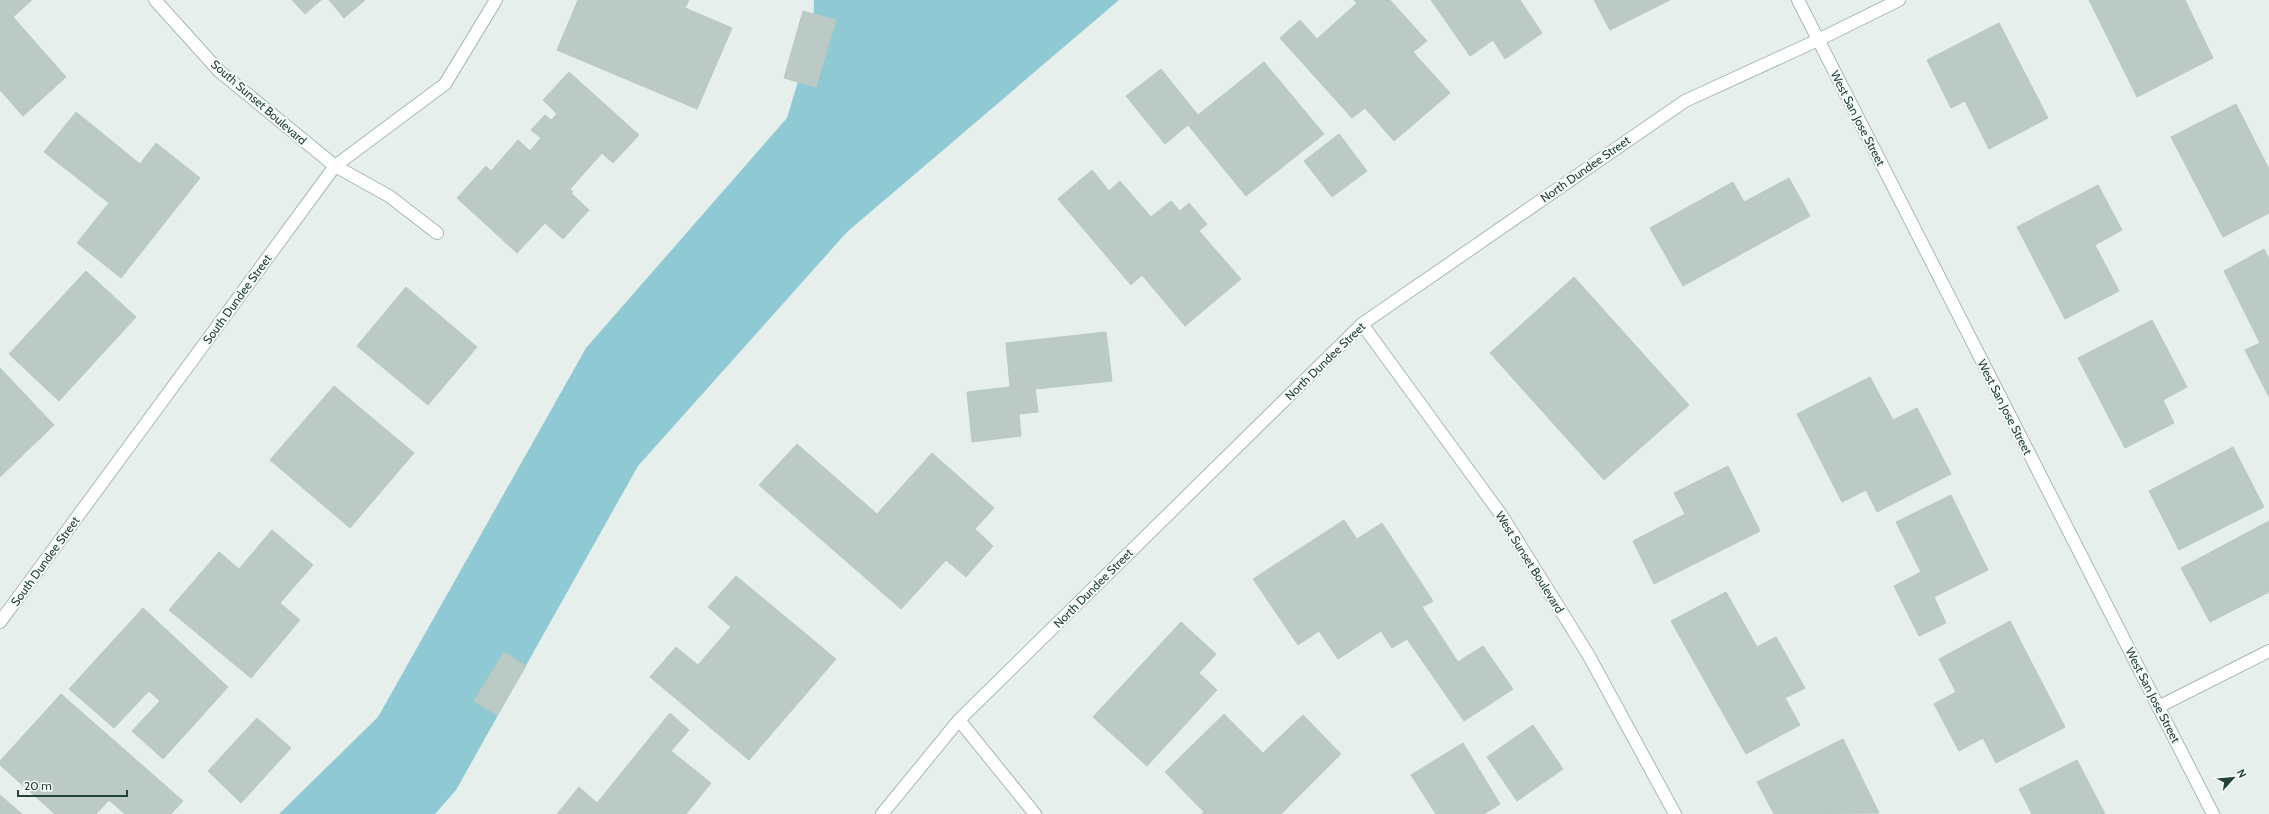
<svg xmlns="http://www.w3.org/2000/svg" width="2269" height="814" font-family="Cabin,sans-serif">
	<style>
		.water { fill: #8ec9d4 }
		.building { fill: #bbcac4; stroke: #b8c9c2 }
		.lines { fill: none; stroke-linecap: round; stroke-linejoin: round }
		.street-casing { stroke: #a8b8b2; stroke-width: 14 }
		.street { stroke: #fff; stroke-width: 12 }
		.labels { text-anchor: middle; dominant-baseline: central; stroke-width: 4; stroke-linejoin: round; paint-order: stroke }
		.street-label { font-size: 12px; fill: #24423a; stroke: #f7fbf9 }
	</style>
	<rect width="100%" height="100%" fill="#e6efeb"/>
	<path class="water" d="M814 0H1119L847 232 638 466 456 790 435 814H279L378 717 586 348 787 118 813 32Z"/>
	<path class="building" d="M0 0H32L13 17 66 77 23 116 0 90Z
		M292 0H321L305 14Z
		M329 0H365L344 18Z
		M578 0H689L685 8 732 28 697 109 557 50Z
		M1354 0H1390L1427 41 1413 52 1450 93 1394 141 1365 108 1352 118 1280 38 1300 20 1317 39 1357 3Z
		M1431 0H1520L1542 33 1505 59 1493 40 1470 56Z
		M1594 0H1670L1610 30Z
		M2089 0H2185L2213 58 2137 97Z
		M803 11 836 20 816 87 784 78Z
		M1999 23 2048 118 1989 149 1965 101 1951 108 1927 60Z
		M1264 62 1324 134 1246 196 1188 125 1165 144 1126 96 1161 69 1198 115Z
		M569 72 639 135 613 163 602 153 570 189 573 192 571 193 589 210 563 239 545 223 517 253 457 198 486 166 491 171 518 140 530 151 541 138 531 130 545 115 551 120 557 114 543 100Z
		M2236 104 2269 169V213L2223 237 2171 137Z
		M76 112 140 164 156 143 200 178 121 278 77 243 109 203 44 152Z
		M1339 134 1367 171 1332 197 1304 161Z
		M1092 170 1109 191 1120 181 1151 217 1171 201 1180 211 1189 203 1207 224 1199 231 1241 279 1185 326 1142 275 1131 285 1058 199Z
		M1789 178 1810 216 1683 286 1650 228 1733 182 1744 202Z
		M2098 185 2122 230 2095 245 2119 291 2065 319 2017 227Z
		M2264 249 2269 258V397L2245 350 2260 343 2224 271Z
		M86 271 136 317 59 401 9 354Z
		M1574 277 1689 405 1604 480 1490 353Z
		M406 287 477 347 428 405 357 346Z
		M2152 320 2187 387 2163 400 2174 423 2125 448 2078 358Z
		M1106 332 1112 381 1035 389 1038 412 1019 414 1021 436 972 442 967 392 1010 387 1006 343Z
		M0 368 54 425 0 477Z
		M1870 377 1893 420 1917 408 1951 474 1877 512 1866 490 1842 502 1797 414Z
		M334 386 414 453 350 528 270 460Z
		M797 444 877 514 932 453 994 508 975 529 993 546 966 577 946 560 901 609 759 485Z
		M2233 447 2264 507 2179 550 2149 491Z
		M1728 466 1760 531 1654 584 1633 541 1685 514 1674 493Z
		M1951 495 1988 570 1934 597 1946 623 1919 636 1894 586 1921 572 1896 522Z
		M1344 520 1357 539 1382 523 1433 601 1422 607 1458 662 1483 646 1513 689 1464 721 1407 639 1392 648 1381 631 1338 659 1319 631 1298 645 1253 579Z
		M2269 521V592L2210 622 2181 568Z
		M272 530 313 565 280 603 300 620 251 678 169 610 219 552 239 569Z
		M736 576 836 659 749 760 650 677 676 647 698 665 731 627 708 607Z
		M1726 592 1757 647 1776 637 1805 688 1785 698 1800 725 1746 754 1671 621Z
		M143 608 228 687 163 759 132 731 160 701 149 691 114 728 69 689Z
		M2010 621 2065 727 1996 763 1983 738 1959 751 1934 704 1956 692 1939 659Z
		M1181 622 1216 654 1199 673 1217 690 1147 766 1093 717Z
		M504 652 526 666 497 715 474 701Z
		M61 694 183 801 171 814H125L109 800 96 814H55L0 765V761Z
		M670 713 689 730 671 751 711 783 686 814H557L579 787 597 803Z
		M1224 714 1263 753 1303 715 1341 754 1281 814H1202L1204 812 1165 772Z
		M257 718 291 748 241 803 208 771Z
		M1533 725 1563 769 1517 801 1487 757Z
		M1843 739 1879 813 1774 814 1757 782Z
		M1463 743 1500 804 1484 814H1436L1411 775Z
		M2077 760 2105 814H2032L2019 789Z
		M0 795 22 814H0Z"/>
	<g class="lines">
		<g class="street-casing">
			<path id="street" d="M155 0 219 71 335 166 389 196 437 233
				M1798 0 2213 814
				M1362 324 1502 516 1589 656 1675 814
				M0 622 335 166 445 84 496 0
				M2158 707 2269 651
				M959 720 1035 814
				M882 814 959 720 1362 324 1685 101 1818 40 1899 0"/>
		</g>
		<use href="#street" class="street"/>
	</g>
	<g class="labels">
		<g class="street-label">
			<text transform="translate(259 102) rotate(41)">South Sunset Boulevard</text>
			<text transform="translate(1858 118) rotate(63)">West San Jose Street</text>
			<text transform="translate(1585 169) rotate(-35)">North Dundee Street</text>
			<text transform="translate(237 299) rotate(-54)">South Dundee Street</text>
			<text transform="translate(1325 361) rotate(-44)">North Dundee Street</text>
			<text transform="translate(2005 407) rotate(63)">West San Jose Street</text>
			<text transform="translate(45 561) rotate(-54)">South Dundee Street</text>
			<text transform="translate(1530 562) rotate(58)">West Sunset Boulevard</text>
			<text transform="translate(1093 588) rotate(-45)">North Dundee Street</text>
			<text transform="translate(2153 695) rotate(63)">West San Jose Street</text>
		</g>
	</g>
	<g transform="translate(2233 778) rotate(63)" stroke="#f7fbf9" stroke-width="3" paint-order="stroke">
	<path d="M0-3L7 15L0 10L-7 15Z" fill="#24423a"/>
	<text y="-6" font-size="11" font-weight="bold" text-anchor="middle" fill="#24423a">N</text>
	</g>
	<path d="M18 790v6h109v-6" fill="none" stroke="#24423a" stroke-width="2"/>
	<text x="24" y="790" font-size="12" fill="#24423a" stroke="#f7fbf9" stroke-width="3" paint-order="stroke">20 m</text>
</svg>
